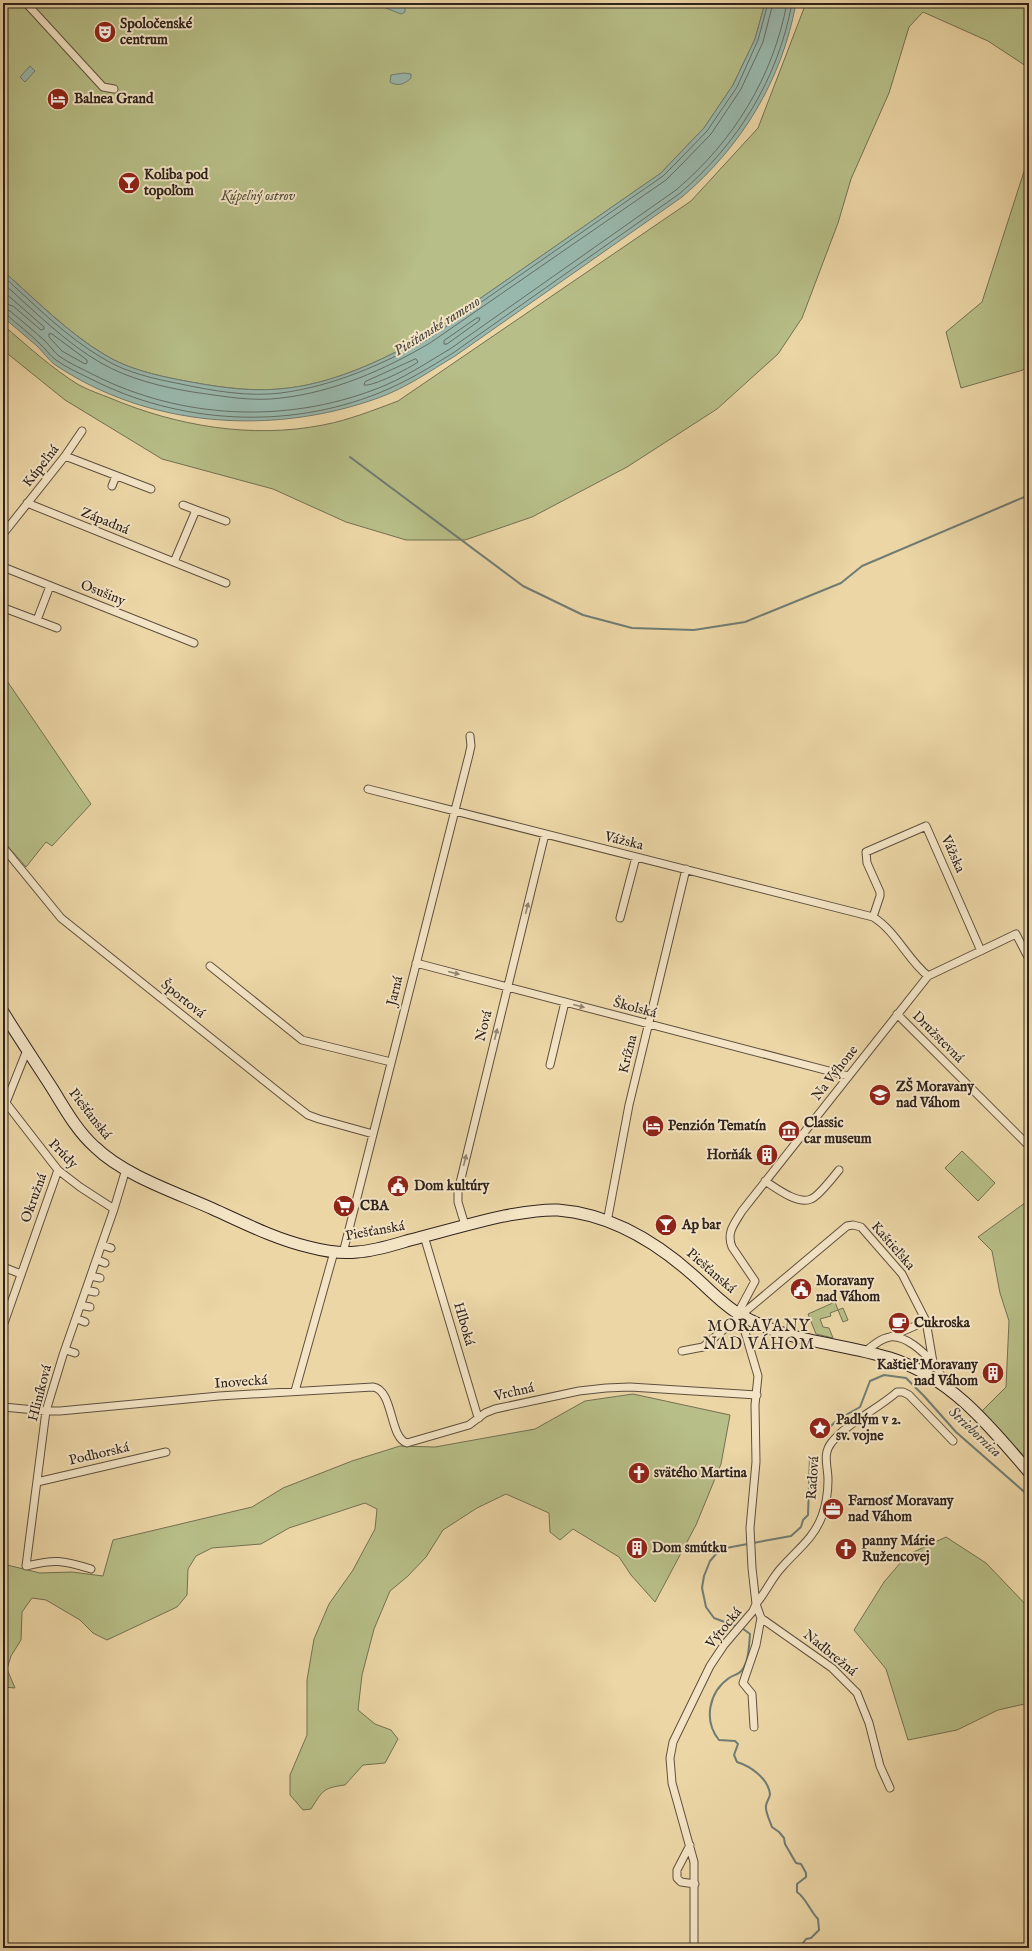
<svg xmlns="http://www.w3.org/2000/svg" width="1032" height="1951" font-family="'IM FELL English',serif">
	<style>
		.green { fill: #b7be87; stroke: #737052 }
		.water { fill: #99b8ad; stroke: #6f7c73 }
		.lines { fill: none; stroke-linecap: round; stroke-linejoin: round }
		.shore { stroke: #646e65; stroke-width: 1 }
		.stream { stroke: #6f7c73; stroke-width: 2 }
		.street-casing { stroke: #5e503f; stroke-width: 9 }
		.secondary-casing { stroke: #2f231d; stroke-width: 13 }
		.street { stroke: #f3e4c5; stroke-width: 7 }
		.secondary { stroke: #f3e4c5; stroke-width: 11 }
		.oneway { fill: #918471 }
		.labels { text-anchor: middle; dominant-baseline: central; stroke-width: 4; stroke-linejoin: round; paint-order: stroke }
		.poi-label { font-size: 14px; font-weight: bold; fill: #2f231d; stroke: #f3e4c5; text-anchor: start }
		.park-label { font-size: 14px; font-style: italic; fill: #514a38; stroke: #f3e4c5 }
		.street-label { font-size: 14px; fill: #2f231d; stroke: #f3e4c5 }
		.water-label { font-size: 15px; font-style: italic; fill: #4a4841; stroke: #f3e4c5 }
		.quarter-label { font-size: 16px; letter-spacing: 1px; fill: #2f231d; stroke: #f3e4c5 }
	</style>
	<rect width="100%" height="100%" fill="#ecd6a6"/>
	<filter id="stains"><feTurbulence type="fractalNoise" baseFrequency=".005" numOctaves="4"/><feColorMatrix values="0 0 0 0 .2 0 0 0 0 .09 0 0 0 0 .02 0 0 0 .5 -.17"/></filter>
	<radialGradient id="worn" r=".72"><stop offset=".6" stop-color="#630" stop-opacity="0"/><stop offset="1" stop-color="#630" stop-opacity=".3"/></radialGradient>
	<path class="green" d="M3 3H765L755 39 733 85 704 128 661 173 426 336C381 361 331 385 279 389 246 392 212 386 180 380 155 375 128 369 105 355 68 333 36 300 3 271Z
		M806 3H1029V68L988 41 923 12 909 27 889 93 851 179 838 223 802 318 778 354 717 409 627 467 532 517 465 540H406L346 522 273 489 162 459 65 400 3 350V325C25 344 54 370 79 385 88 390 100 394 110 398 176 426 252 439 323 425 349 420 374 410 398 401L691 201 758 128Z
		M1029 156V363L1023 370 961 388 946 332 982 302Z
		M3 675 91 804 52 846 46 842 26 867 3 841Z
		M962 1151 995 1183 978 1201 945 1168Z
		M1029 1200V1464L982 1411 1006 1387 1009 1321 1000 1293 992 1251 978 1237Z
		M835 1302 838 1310 843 1308 848 1320 843 1322 838 1310 830 1313 831 1316 820 1319 823 1327 829 1328 833 1338 816 1334 808 1314Z
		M633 1394 730 1415 721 1464 696 1525 655 1602 631 1575 619 1557 573 1529 560 1540 550 1532 549 1513 506 1494 477 1508 443 1530 426 1557 408 1576 390 1591 374 1629 362 1675 358 1710 375 1724 391 1730 398 1739 385 1763 363 1765 345 1785C323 1788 323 1790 311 1809L303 1810 290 1795V1775L307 1735V1680L314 1639 329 1604 353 1570 375 1529 377 1509 365 1503 289 1528 261 1544 212 1548 196 1556 188 1569 187 1595 177 1607 107 1640 93 1633 80 1620 46 1600 32 1598 22 1612 21 1640 11 1656 7 1669 15 1688 3 1687V1564L40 1573 72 1572 103 1576 113 1540 252 1507 283 1488 352 1461 400 1446 435 1447 535 1429 585 1401Z
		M946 1537 986 1563 1029 1608V1703L998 1710 957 1730 908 1740 886 1669 854 1630 884 1582 907 1555Z"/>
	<path class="water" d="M373 3H405V12L401 14Z
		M765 3H796C782 80 742 146 682 197L455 356C430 371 406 388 378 398 273 436 148 428 54 364 48 359 43 352 37 346 26 336 14 327 3 317V271C36 300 68 333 105 355 128 369 155 375 180 380 212 386 246 392 279 389 331 385 381 361 426 336L661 173 675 158 704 128 733 85 755 39Z
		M30 66 35 71 25 82 20 77Z
		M404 73 411 74V78C405 84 398 87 390 82L391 75Z"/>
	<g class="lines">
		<path class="shore" d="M3 276C35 305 66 337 104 359 127 373 155 379 181 384 213 391 249 397 281 393 333 386 382 365 428 339L663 176 678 161 707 131 737 87 758 40 768 3
			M3 283C33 310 66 343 101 363 129 379 162 387 193 392 222 396 252 402 281 398 334 392 384 370 430 343L666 180 681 165 711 134 741 89 763 42 773 3
			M3 291 44 327V329L41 330 13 306 3 303
			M3 309 10 311C22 321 34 331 45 341 50 346 54 352 59 356 70 364 83 369 94 375 181 419 285 424 376 389 403 379 426 363 450 349L676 190C734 141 773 77 787 3
			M3 314 7 315C18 325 29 333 39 343 45 348 50 356 56 360 67 368 79 373 91 379 179 424 287 430 379 393 406 382 429 368 453 353L679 194C738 144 778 79 792 3
			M477 318H480L479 321 447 344H444V341Z
			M52 334 87 360V363L85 364 62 351 49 337V334Z
			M416 359 418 362C410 368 372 387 364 385L365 382Z"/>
		<path class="stream" d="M350 457 523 586 583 615 632 628 694 630 745 622 841 583 862 566 1029 495
			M837 1420 860 1407 870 1381 884 1375 906 1378 924 1396 956 1432 1029 1496
			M819 1438 835 1422
			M738 1627 714 1618 706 1607 702 1588 704 1576 710 1561 716 1554 726 1548 791 1536 801 1527 803 1520 808 1515 810 1456
			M742 1628 750 1634C749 1645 749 1661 742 1670 740 1674 733 1675 729 1678 709 1692 703 1720 719 1740L735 1741 738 1744 734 1755 737 1762C750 1766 768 1778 770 1794 770 1798 766 1802 766 1806 765 1812 770 1821 772 1827L779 1832 784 1838 785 1844 796 1863 801 1864 806 1873V1877L797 1884V1892C806 1898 810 1911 818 1919L819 1930 811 1938 806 1939 803 1943 804 1948"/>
		<g class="street-casing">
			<path id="street" d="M26 3 103 87 114 89
				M65 456 151 489
				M112 486 116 476
				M27 503 226 583
				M196 510 226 521
				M3 534 65 456 82 431
				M174 562 196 510 183 505
				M3 567 194 643
				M4 608 57 628
				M37 620 50 586
				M368 789 873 917C896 931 907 959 928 976
				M3 847 61 918 286 1098 308 1115 319 1119 373 1134
				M873 917 880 896V892L867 863 866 852 926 826 981 951
				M620 918 636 857
				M416 963 848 1076
				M210 966 302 1040 391 1062
				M897 1014 1029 1146
				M550 1065 565 1002
				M6 1103 58 1170 80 1187 114 1209
				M3 1110 27 1050
				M765 1181C776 1188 798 1205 811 1199 819 1196 833 1177 839 1170
				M607 1222 629 1105 686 869
				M465 1225 458 1202V1191L545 834
				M424 1236 477 1414 479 1418
				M105 1246 111 1248
				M343 1253 469 755 471 746 470 736
				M100 1261 105 1263
				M3 1267 21 1274
				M95 1277 100 1278
				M90 1291 95 1292
				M85 1306 90 1307
				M80 1320 85 1322
				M3 1326 58 1170
				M890 1337 926 1321
				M69 1351 75 1353
				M682 1351 703 1347 847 1226 853 1225 861 1227 902 1274 926 1321 933 1362 948 1387
				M865 1352C872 1346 881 1338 890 1337 906 1335 923 1352 933 1362
				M295 1391 334 1252
				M3 1407 46 1411H60L219 1396 373 1387C394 1390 389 1438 407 1443L469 1425 485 1413 495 1409 579 1391 606 1388 630 1387 757 1395
				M37 1482 166 1452
				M91 1569C62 1560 55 1559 26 1566L46 1411 63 1355 114 1209 126 1169
				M756 1604C766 1592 772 1577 783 1566 797 1550 814 1538 822 1516 826 1505 828 1492 828 1480 828 1466 822 1454 832 1442 847 1423 878 1409 897 1392H903L909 1395 953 1441
				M761 1618 832 1668 857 1693 869 1723 880 1766 890 1788
				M754 1727 752 1694 743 1683 756 1645 761 1618 756 1604
				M690 1845 677 1870V1878L681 1882 695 1884
				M694 1948V1862L672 1783 670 1758 673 1742 710 1666 724 1645 753 1611 756 1604 752 1568 750 1528 756 1462 755 1405 758 1376 740 1315V1309L755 1281 732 1247C726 1232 735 1223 742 1211L928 976 1016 934 1029 959"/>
		</g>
		<g class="secondary-casing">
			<path id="secondary" d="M3 1012C19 1038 36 1063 52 1088 65 1109 77 1131 95 1147 125 1176 175 1192 213 1209 244 1223 275 1239 309 1247 324 1251 341 1254 357 1252 375 1251 393 1245 410 1240 441 1232 472 1223 504 1216 522 1213 540 1209 558 1210 609 1214 656 1242 693 1275 708 1288 722 1304 739 1314 788 1343 838 1342 890 1358 950 1377 989 1425 1029 1472"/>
		</g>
		<use href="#street" class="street"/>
		<use href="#secondary" class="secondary"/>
	</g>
	<defs><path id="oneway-solid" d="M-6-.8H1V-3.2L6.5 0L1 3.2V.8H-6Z"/></defs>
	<g class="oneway">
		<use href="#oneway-solid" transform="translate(527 908) rotate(-76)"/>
		<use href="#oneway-solid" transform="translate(454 973) rotate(14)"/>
		<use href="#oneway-solid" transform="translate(579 1006) rotate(15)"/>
		<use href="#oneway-solid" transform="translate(496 1034) rotate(-76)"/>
		<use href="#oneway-solid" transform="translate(465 1160) rotate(-76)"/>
	</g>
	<defs>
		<g id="theatre-disc" transform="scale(1.15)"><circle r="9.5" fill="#8f2418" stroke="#f3e4c5"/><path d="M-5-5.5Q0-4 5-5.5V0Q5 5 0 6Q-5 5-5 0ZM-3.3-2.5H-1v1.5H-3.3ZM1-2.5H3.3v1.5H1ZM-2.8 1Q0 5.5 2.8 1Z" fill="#fff"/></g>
		<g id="hotel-disc" transform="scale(1.15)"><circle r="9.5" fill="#8f2418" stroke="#f3e4c5"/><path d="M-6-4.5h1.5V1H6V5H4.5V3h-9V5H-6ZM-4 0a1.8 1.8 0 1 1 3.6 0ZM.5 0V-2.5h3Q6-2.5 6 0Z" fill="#fff"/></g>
		<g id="bar-disc" transform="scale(1.15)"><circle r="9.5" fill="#8f2418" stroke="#f3e4c5"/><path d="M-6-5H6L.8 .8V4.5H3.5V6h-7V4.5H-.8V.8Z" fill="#fff"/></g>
		<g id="school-disc" transform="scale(1.15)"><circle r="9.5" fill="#8f2418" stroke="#f3e4c5"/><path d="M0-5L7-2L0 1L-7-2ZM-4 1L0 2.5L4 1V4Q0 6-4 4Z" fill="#fff"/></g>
		<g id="museum-disc" transform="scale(1.15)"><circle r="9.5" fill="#8f2418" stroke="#f3e4c5"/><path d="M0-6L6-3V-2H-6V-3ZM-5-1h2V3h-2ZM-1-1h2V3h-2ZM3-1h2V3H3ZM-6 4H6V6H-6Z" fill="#fff"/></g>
		<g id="building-disc" transform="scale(1.15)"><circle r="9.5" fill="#8f2418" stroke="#f3e4c5"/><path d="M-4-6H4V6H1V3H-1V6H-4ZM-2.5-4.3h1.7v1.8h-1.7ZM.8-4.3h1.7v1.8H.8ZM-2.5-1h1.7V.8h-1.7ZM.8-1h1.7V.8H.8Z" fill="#fff"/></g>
		<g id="civic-disc" transform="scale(1.15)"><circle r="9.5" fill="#8f2418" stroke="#f3e4c5"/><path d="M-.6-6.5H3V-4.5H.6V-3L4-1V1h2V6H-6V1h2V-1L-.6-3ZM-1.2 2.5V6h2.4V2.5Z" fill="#fff"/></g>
		<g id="supermarket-disc" transform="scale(1.15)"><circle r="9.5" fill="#8f2418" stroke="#f3e4c5"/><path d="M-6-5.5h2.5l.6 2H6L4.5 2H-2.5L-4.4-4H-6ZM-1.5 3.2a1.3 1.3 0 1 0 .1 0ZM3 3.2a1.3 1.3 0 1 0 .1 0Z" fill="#fff"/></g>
		<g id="cafe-disc" transform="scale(1.15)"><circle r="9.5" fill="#8f2418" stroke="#f3e4c5"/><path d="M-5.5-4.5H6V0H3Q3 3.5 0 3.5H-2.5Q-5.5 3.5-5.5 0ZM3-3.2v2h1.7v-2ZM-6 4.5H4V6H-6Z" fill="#fff"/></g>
		<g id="sight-disc" transform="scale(1.15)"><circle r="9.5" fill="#8f2418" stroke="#f3e4c5"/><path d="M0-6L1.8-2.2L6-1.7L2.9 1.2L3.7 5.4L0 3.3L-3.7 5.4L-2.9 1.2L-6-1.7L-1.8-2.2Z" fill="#fff"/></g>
		<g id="church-disc" transform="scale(1.15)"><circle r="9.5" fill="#8f2418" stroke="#f3e4c5"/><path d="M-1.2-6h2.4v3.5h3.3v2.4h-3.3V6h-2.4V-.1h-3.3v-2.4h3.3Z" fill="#fff"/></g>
		<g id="office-disc" transform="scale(1.15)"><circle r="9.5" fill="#8f2418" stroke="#f3e4c5"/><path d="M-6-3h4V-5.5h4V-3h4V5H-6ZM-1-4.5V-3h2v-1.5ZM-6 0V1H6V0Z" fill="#fff"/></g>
	</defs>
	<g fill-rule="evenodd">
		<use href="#theatre-disc" x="105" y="32"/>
		<use href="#hotel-disc" x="58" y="99"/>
		<use href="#bar-disc" x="129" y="183"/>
		<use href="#school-disc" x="880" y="1095"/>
		<use href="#hotel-disc" x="653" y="1126"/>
		<use href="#museum-disc" x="789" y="1131"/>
		<use href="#building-disc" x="767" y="1155"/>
		<use href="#civic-disc" x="398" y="1186"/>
		<use href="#supermarket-disc" x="344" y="1206"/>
		<use href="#bar-disc" x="666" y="1225"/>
		<use href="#civic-disc" x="801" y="1289"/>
		<use href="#cafe-disc" x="899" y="1323"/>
		<use href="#building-disc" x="993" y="1373"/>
		<use href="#sight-disc" x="820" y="1428"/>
		<use href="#church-disc" x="639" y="1473"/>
		<use href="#office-disc" x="833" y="1509"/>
		<use href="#building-disc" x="637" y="1548"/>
		<use href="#church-disc" x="846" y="1549"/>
	</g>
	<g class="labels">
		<g class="poi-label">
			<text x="120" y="24">Spoločenské<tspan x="120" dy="16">centrum</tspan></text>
			<text x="74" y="99">Balnea Grand</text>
			<text x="144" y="175">Koliba pod<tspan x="144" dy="16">topoľom</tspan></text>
			<text x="896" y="1087">ZŠ Moravany<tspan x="896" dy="16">nad Váhom</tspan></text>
			<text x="804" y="1123">Classic<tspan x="804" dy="16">car museum</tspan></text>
			<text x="668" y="1126">Penzión Tematín</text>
			<text x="752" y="1155" text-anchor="end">Horňák</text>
			<text x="414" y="1186">Dom kultúry</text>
			<text x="360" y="1206">CBA</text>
			<text x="682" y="1225">Ap bar</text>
			<text x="816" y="1281">Moravany<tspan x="816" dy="16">nad Váhom</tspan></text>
			<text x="914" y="1323">Cukroska</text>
			<text x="978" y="1365" text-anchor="end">Kaštieľ Moravany<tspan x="978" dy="16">nad Váhom</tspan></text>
			<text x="836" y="1420">Padlým v 2.<tspan x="836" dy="16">sv. vojne</tspan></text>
			<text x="654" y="1473">svätého Martina</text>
			<text x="848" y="1501">Farnosť Moravany<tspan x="848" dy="16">nad Váhom</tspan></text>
			<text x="862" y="1541">panny Márie<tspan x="862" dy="16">Ružencovej</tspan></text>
			<text x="652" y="1548">Dom smútku</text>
		</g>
		<g class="park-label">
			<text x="258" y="196">Kúpeľný ostrov</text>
		</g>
		<g class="street-label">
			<text transform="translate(41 466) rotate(-52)">Kúpeľná</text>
			<text transform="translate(105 521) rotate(22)">Západná</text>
			<text transform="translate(103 593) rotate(22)">Osušiny</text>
			<text transform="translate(624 841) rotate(14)">Vážska</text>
			<text transform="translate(953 854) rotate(66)">Vážska</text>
			<text transform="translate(395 991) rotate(-76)">Jarná</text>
			<text transform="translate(183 999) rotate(39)">Športová</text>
			<text transform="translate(635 1008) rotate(15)">Školská</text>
			<text transform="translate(484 1026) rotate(-76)">Nová</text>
			<text transform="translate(938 1037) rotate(45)">Družstevná</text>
			<text transform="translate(628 1054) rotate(-76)">Krížna</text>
			<text transform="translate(835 1073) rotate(-52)">Na Výhone</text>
			<text transform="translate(90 1114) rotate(52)">Piešťanská</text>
			<text transform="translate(63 1154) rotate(46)">Prúdy</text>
			<text transform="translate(34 1198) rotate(-70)">Okružná</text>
			<text transform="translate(375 1231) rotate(-10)">Piešťanská</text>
			<text transform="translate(893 1246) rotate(49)">Kaštieľska</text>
			<text transform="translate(711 1271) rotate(41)">Piešťanská</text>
			<text transform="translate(464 1324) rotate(74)">Hlboká</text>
			<text transform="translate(241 1382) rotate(-4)">Inovecká</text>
			<text transform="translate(514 1392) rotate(-13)">Vrchná</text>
			<text transform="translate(40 1393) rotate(-75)">Hliníková</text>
			<text transform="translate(99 1454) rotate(-13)">Podhorská</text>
			<text transform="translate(813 1478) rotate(-86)">Radová</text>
			<text transform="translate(724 1628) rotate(-51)">Výtocká</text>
			<text transform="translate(830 1653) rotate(39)">Nadbrežná</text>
		</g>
		<g class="water-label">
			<text transform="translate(437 326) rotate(-32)">Piešťanské rameno</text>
			<text transform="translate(975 1432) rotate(43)">Striebornica</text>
		</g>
		<g class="quarter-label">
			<text x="759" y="1327">MORAVANY<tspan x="759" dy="18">NAD VÁHOM</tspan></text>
		</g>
	</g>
	<rect width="1032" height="1951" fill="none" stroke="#ecd6a6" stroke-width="16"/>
	<rect x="4" y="4" width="1024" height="1943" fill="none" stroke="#2f231d" stroke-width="2"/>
	<rect x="8" y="8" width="1016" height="1935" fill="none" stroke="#2f231d"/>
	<rect width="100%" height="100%" filter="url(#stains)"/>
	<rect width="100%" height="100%" fill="url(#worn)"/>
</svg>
